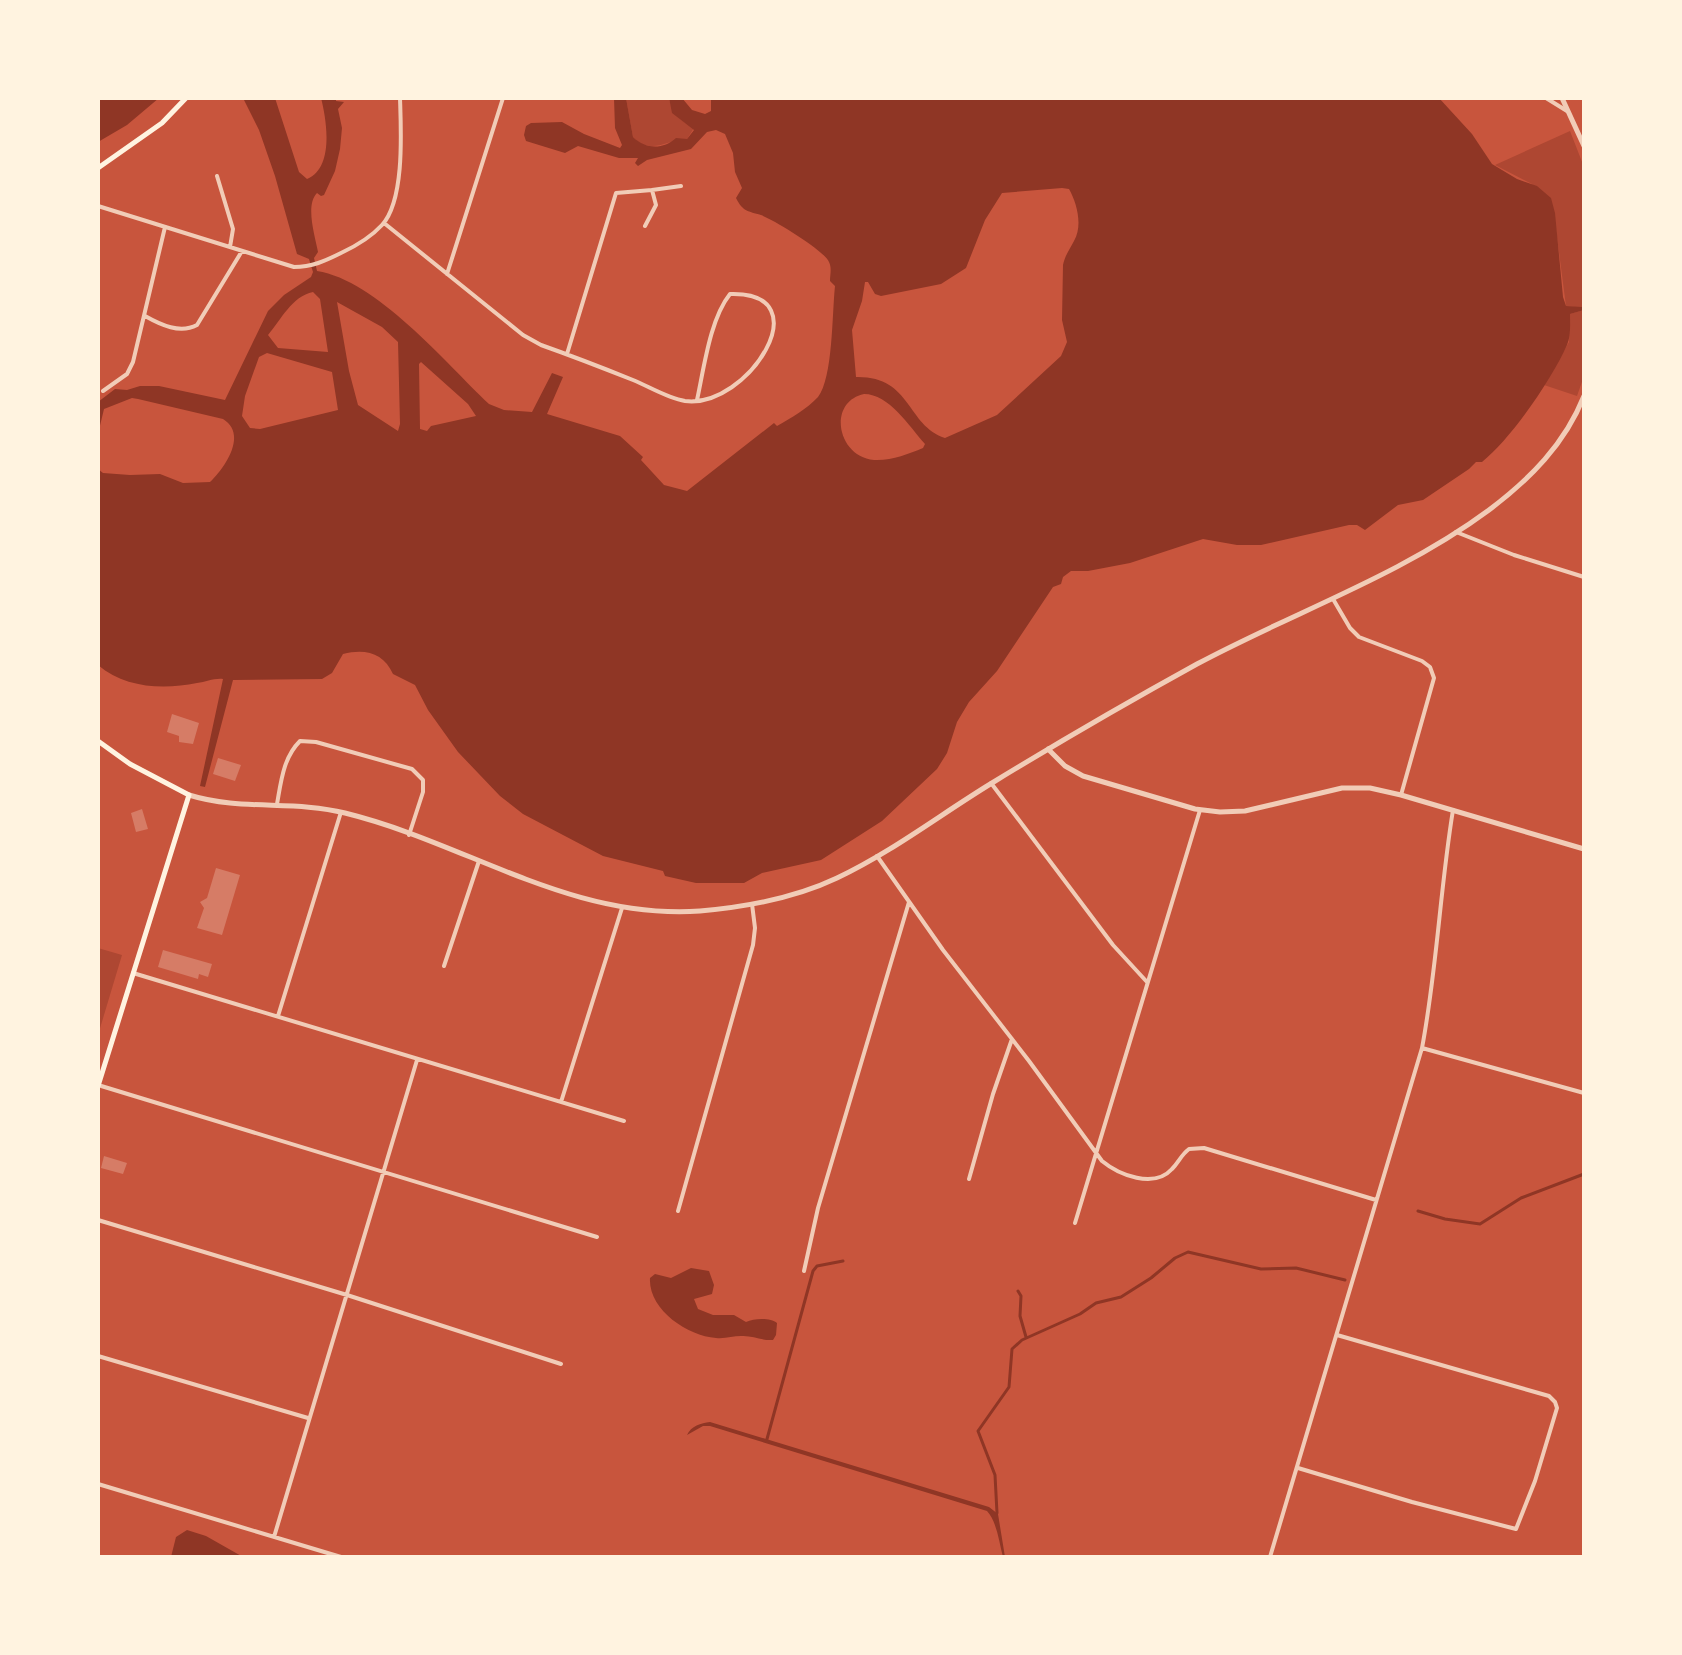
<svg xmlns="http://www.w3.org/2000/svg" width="1682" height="1655" font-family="'IBM Plex Serif',serif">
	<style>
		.green { fill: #ae4732 }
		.water { fill: #8f3625; fill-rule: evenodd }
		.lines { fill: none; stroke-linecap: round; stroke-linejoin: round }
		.stream { stroke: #8f3625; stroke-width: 3 }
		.building { fill: #d67c66 }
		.minor { stroke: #f1ccb7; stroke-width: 4 }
		.tertiary { stroke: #f1ccb7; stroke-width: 5 }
		.secondary { stroke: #fff3e0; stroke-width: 5 }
	</style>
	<rect width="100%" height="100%" fill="#c8553d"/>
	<path class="green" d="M626 98H669C671 113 681 121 694 128L687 139C668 139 651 156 633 137Z
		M1570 131 1584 167V308L1566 306 1556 229 1532 184 1495 165Z
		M1584 310V376L1577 396 1544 385 1569 342 1570 314Z
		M98 948 122 955 98 1035Z"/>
	<path class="water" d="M98 98H159L127 125 98 142Z
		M243 98H275L299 172 307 179C334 168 327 121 321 98H336V101L344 102 338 109 342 128 340 149 335 171 324 195 321 196 317 193C305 205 315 236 318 252L314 258 317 271C376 280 446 363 489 404L504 410 532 412 552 373 563 377 547 414 620 436 643 457 641 460 664 485 687 491 774 423 777 426C791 418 807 409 818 397 833 378 832 314 835 286L830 281C830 275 832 268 829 262 824 250 774 220 761 215 748 211 743 212 736 198L742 188 735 172 733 153 725 134 716 130 707 132 691 149 647 160 638 166 635 163 638 158H619L578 146 565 153 526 141 524 135 526 126 531 123 562 122 584 134 620 148 622 145 615 128 614 98H626L633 137C645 149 663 150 676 138L687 139 694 130 672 113 669 98H682L692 110 705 114 711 111V98H1439L1472 134 1492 164 1517 179 1537 186 1551 198 1555 213 1563 297 1566 306 1582 307 1584 310 1570 314C1570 324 1571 336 1567 345 1552 379 1511 439 1482 462H1476L1469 469 1423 500 1398 505 1365 530 1357 525H1349L1261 545H1237L1203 539 1130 563 1088 571H1071L1063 577 1061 584 1053 587 997 671 969 702 957 722 947 753 937 769 882 821 821 860 762 873 744 883H696L665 876 663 871 603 856 523 814 500 796 458 752 428 710 415 685 393 674C384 653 365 648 343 654L332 673 322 679 233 680 205 787 200 786 223 679C214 678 206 682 197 683 163 690 125 688 98 665V469L103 473 130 475 160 474 183 483 210 482C225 468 248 434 223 419L138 399 132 398 104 409 98 434V402L115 389 127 390 140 386H159L225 400 268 311 284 295 311 277 313 272 309 259 297 254 275 176 259 130ZM1062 188 1069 189C1077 203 1083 226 1074 241 1070 249 1065 255 1063 265L1062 320 1067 342 1061 356 997 415 945 438C906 425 912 376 856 377L852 330 862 301 865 282H868L875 294 881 296 941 284 966 268 985 220 1002 193ZM313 292 320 299 328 352 278 348 268 335C281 320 292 296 313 292ZM337 302 382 327 398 342 400 424 398 431 358 405 349 371ZM267 353 332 372 338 410 260 429 250 428 242 416 245 396 259 357ZM421 362 468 404 476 416 431 426 427 431 420 429 419 364ZM864 394C889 394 909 426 925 444L923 448C908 454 891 461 874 460 837 457 827 402 864 394Z
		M691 1268 709 1271 714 1285 712 1294 694 1299 698 1309 713 1315H734L746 1322C755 1318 771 1318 777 1323L776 1335 773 1340C762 1341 752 1335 741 1336 733 1336 725 1339 716 1338 687 1336 648 1309 650 1278L655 1274 671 1278Z
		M710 1422 989 1507 998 1514 1005 1557H1003C999 1542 997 1522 987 1511L710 1426H703L687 1435C691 1426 701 1423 710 1422Z
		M187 1530 206 1536 243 1557H171L176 1537Z"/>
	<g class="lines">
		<path class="stream" d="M1418 1211 1445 1219 1480 1224 1521 1198 1584 1174
			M1018 1291 1021 1296 1020 1316 1026 1337
			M767 1439 813 1271 817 1266 843 1261
			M997 1513 995 1475 978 1431 1009 1387 1012 1349 1022 1340 1080 1314 1096 1303 1121 1297 1151 1278 1175 1258 1188 1252 1261 1269 1296 1268 1345 1280"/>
	</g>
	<path class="building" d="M172 714 199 723 193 744 179 742V736L167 732Z
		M218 758 241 765 235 781 213 774Z
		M142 809 148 829 136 832 131 813Z
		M216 868 240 875 222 935 197 928 204 908 200 902 207 898Z
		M163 950 212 964 208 977 199 974 198 979 158 967Z
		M104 1156 127 1163 123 1174 101 1168Z"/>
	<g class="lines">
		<path class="minor" d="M1546 98 1567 111
			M217 176 233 229 230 247
			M652 190 681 186
			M98 206 294 267C312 267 325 261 341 253 356 246 371 237 382 225 405 200 401 130 400 98
			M384 223 523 335 541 345C572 356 603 368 633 380 650 387 667 398 685 401 748 409 823 291 730 294 710 319 704 368 697 400
			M447 274 503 98
			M145 316C161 325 180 334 197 325L242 251
			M567 354 616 193 652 190 656 205 645 226
			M103 391 127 374 133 362 165 227
			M1456 532 1514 555 1584 577
			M1333 599 1350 628 1359 637 1422 661 1430 667 1434 678 1401 795
			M991 783 1113 945 1147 982
			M277 804C281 782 283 758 300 741L316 742 412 769 423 780V792L409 835
			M877 856 943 950 1029 1061 1102 1161C1119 1175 1154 1189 1172 1169 1179 1162 1181 1155 1189 1149L1204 1148 1376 1200
			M444 966 479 861
			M133 973 624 1121
			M278 1016 341 812
			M1422 1048 1584 1093
			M98 1085 597 1237
			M561 1102 622 908
			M969 1179 993 1094 1012 1039
			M678 1211 753 945 755 928 752 904
			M98 1220 347 1295 561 1364
			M1075 1223 1200 810
			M804 1271 818 1208 909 902
			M98 1356 308 1418
			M1298 1468 1412 1502 1516 1529 1535 1481 1557 1408 1555 1402 1549 1396 1337 1335
			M98 1484 341 1557
			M274 1537 417 1060
			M1109 1557H1118
			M1270 1557 1422 1048C1437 969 1440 889 1453 810"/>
		<path class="tertiary" d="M1562 98 1584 146
			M1048 749 1065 766 1083 776 1195 809 1220 812 1245 811 1342 788H1370L1401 795 1584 849
			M189 795C240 811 294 800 345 813 467 843 569 920 700 911 746 907 795 898 837 878 892 852 941 814 992 783 1059 742 1128 702 1197 664 1294 612 1400 576 1489 510 1530 479 1565 444 1584 396"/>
		<path class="secondary" d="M98 168 162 123 186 98
			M98 741 130 764 189 795 98 1086"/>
	</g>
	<rect width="1682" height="1655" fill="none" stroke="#fff3e0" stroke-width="200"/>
</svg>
